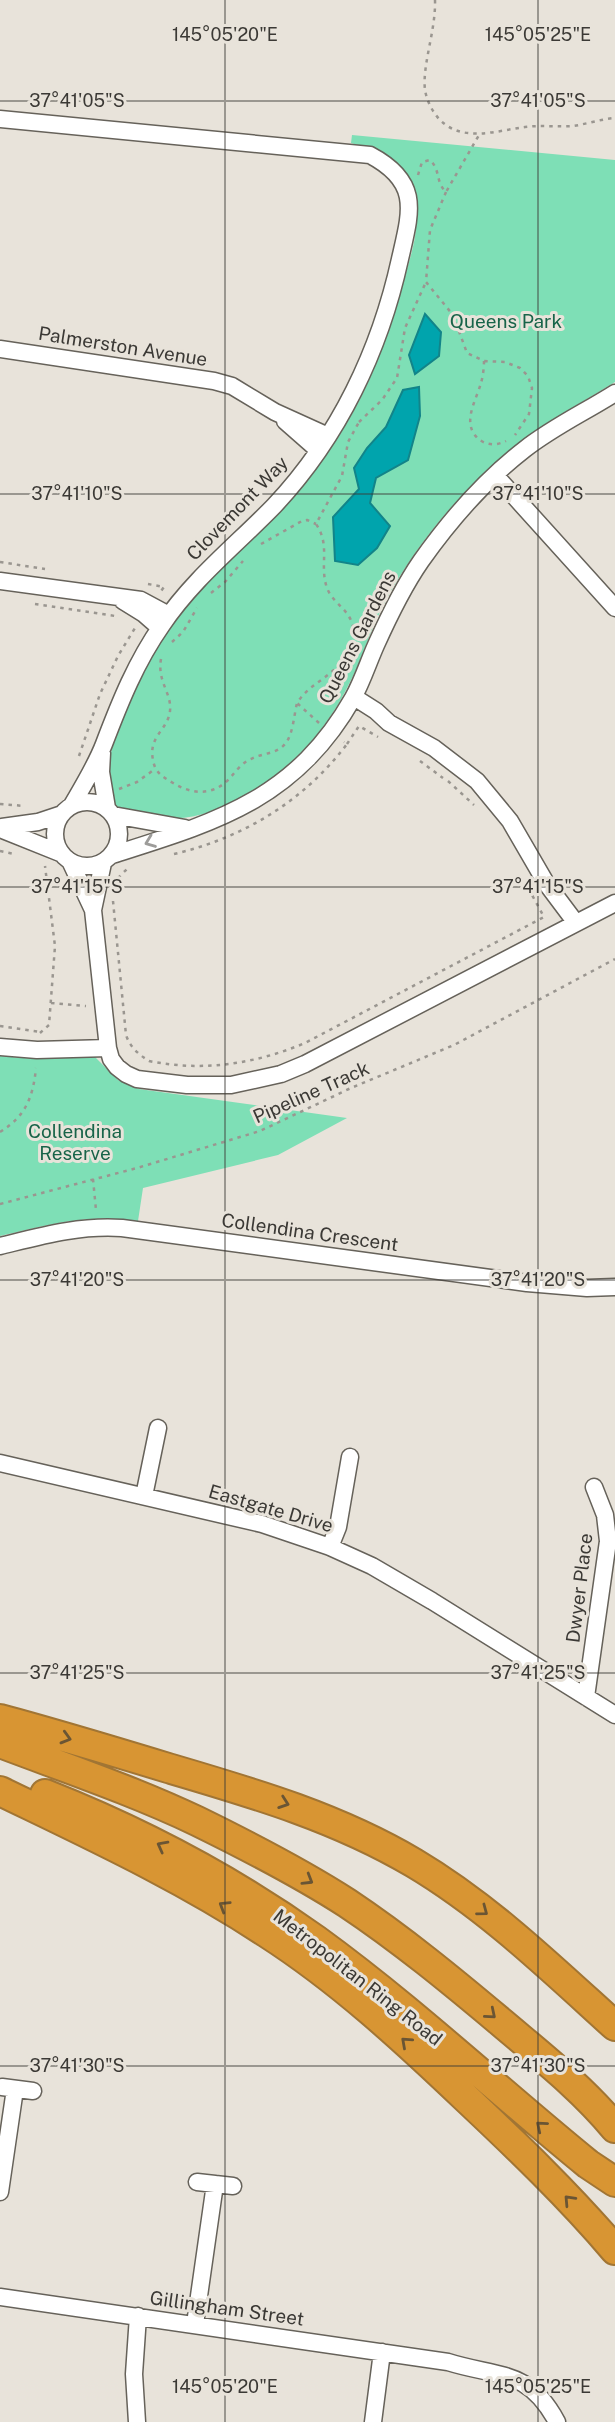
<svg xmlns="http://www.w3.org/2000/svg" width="615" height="2422" font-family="'Public Sans',sans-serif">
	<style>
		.green { fill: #7edfb6 }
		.water { fill: #00a4ad; stroke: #128489; stroke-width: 2 }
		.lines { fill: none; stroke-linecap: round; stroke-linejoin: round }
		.street-casing { stroke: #66625a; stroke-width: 19 }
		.highway-casing { stroke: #a17534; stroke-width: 32 }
		.path { stroke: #9a9690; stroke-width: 2.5; stroke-dasharray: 3.5 5; stroke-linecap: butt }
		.street { stroke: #fff; stroke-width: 16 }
		.highway { stroke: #d89533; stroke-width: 28 }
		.oneway { stroke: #9d9c9a }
		.oneway2 { stroke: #6a5534 }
		.ticks { fill: none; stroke: #3b3935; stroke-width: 2; stroke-opacity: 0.45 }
		.labels { text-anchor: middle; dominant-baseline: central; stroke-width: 6; stroke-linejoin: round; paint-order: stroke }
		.park-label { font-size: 19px; fill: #186449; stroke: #e8e3da }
		.street-label { font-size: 19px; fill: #3b3935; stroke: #e8e3da }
		.ticks-label { font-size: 18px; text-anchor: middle; fill: #3b3935; stroke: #e8e3da; stroke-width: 6; stroke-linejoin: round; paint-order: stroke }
	</style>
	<rect width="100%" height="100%" fill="#e8e3da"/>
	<path class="green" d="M352 135 615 160V382C593 396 569 409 547 423 507 449 472 483 441 519 418 547 396 579 380 612 369 634 362 658 351 680 327 731 290 771 241 798 220 809 194 820 170 818 153 817 135 813 118 810 98 789 108 758 117 735 137 680 164 627 204 584 221 566 240 551 258 533 280 513 300 490 318 466 363 408 389 339 407 269 412 252 419 229 415 211 413 199 388 165 380 152L351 143Z
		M83 1055 95 1057 118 1080 139 1089 347 1118 278 1155 143 1188 138 1221C85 1214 51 1224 0 1236V1056L35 1059Z"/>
	<path class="water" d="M425 314 441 332 439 356 415 374 409 355Z
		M419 387 420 416 408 460 376 478 370 503 390 526 377 548 358 565 335 561 333 517 359 489 354 468 367 448 386 427 403 390Z"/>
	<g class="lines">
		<g class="street-casing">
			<path id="street" d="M0 119 370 155C421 182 411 211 400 259 380 350 339 437 274 506 235 546 193 579 162 625 136 662 120 702 104 744 96 765 83 786 72 805
				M0 349 214 381 232 386 275 412 328 436
				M285 421 318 450
				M495 475 615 608
				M0 581 141 600 169 615
				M123 601 144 614 160 628
				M354 697 376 711 389 723 434 748 477 781 510 821 546 883 576 923
				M102 753 101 772 107 808
				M55 834a32 32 0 1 1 64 0a32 32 0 1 1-64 0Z
				M113 815 185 828
				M2 827 38 822 62 814
				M0 829 60 853
				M112 855C216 822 295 800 353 698 362 682 368 663 376 645 389 616 403 587 421 561 450 520 485 480 525 449 553 427 585 412 615 393
				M71 863 93 910
				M103 863 93 910 108 1048 111 1059 117 1067 126 1074 137 1079 187 1085H231L281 1074 305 1064 615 903
				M0 1047 37 1050 108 1048
				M0 1246C41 1236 79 1225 122 1228L527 1283 587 1288 615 1287
				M0 1463 262 1524 330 1547 372 1566 432 1601 615 1715
				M144 1496 158 1428
				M330 1547 338 1527 350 1457
				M586 1697 608 1541 605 1515 594 1487
				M2 2087 33 2091
				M197 2182 233 2186
				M0 2192 15 2089
				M0 2297 448 2362C499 2378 528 2368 557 2422
				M195 2324 215 2184
				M137 2422 134 2374 138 2316
				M373 2422 382 2352"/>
		</g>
		<g class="highway-casing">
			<path id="highway" d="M0 1719C56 1734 112 1751 168 1768 253 1793 336 1817 414 1863 488 1907 551 1968 615 2026
				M0 1743C66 1768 134 1791 197 1821 248 1846 299 1872 347 1903 401 1939 452 1981 502 2023 541 2056 582 2088 615 2128
				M0 1791C91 1835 182 1877 267 1933 340 1980 404 2039 467 2099 518 2147 569 2196 615 2250
				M45 1794C141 1832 232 1880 316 1940 411 2009 497 2090 588 2164L615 2182"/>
		</g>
		<path class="path" d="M435 0C436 30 422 65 425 90 427 101 432 111 439 119 462 143 495 131 525 127 541 125 557 127 573 126 587 124 601 119 615 118
			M418 175 422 162 430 160C441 171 435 181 446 192L479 135
			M446 192 430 230 426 282 453 315 467 353 484 361 505 362 520 368 528 376 532 388 529 414 515 435
			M484 361C484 368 483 376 481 383 476 401 460 425 480 440 488 446 498 445 506 441
			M359 422 382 400 397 378 405 328 426 282
			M261 544 302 521 307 520 316 524
			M0 562 45 569
			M148 584 164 587 161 591
			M211 593 225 582 243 561
			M35 604 115 616
			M172 642 183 632 197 608
			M161 659C157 682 172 693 170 711 168 730 148 736 153 760 155 773 163 777 173 783 191 794 211 796 227 781 235 773 241 763 251 759 262 753 277 754 285 744 293 735 294 715 297 703
			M319 723 297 703C312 679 341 676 351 644 354 637 355 630 352 623 347 608 332 602 327 588 319 565 331 546 316 524L342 476 348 442 359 422 357 421
			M347 744 359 726 378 737
			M79 756 100 694 118 656 135 628
			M420 761 443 778
			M448 781 474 805
			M119 789 137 782 155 769
			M0 804 25 806
			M0 851 14 854
			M174 854C243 838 304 801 347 744L344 742
			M118 878 128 868
			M48 885 62 883
			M113 901 126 1035C130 1047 138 1054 149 1061 203 1072 255 1064 305 1043L544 917 526 884
			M51 1003 86 1006
			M0 1026 41 1032
			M40 1033 49 1025 55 946 45 866
			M0 1132C26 1116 33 1097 36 1068
			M93 1179 96 1210
			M0 1204 137 1168 260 1131 351 1088 454 1045 615 959"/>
		<use href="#street" class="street"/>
		<use href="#highway" class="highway"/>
	</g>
	<defs><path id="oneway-chevron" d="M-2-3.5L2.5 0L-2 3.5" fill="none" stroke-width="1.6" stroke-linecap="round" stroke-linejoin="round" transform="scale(1.75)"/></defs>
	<use class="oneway" href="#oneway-chevron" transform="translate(150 842) rotate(159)"/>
	<g class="oneway2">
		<use href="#oneway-chevron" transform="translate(66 1738) rotate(16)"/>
		<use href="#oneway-chevron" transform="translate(284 1803) rotate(19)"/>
		<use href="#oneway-chevron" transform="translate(162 1846) rotate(-152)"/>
		<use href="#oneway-chevron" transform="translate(308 1880) rotate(31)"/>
		<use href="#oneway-chevron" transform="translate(224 1906) rotate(-148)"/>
		<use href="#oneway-chevron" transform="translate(483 1911) rotate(37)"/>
		<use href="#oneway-chevron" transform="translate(491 2014) rotate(40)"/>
		<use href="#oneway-chevron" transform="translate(406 2042) rotate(-138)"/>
		<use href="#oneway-chevron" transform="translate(541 2126) rotate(-140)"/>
		<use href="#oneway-chevron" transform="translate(569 2200) rotate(-133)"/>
	</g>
	<path class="ticks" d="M225 0V2422M538 0V2422M0 101H615M0 494H615M0 887H615M0 1280H615M0 1673H615M0 2066H615"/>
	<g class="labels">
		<g class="park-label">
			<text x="506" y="321">Queens Park</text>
			<text x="75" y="1131">Collendina<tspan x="75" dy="22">Reserve</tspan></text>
		</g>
		<g class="street-label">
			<text transform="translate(123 346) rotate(9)">Palmerston Avenue</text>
			<text transform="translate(237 508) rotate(-46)">Clovemont Way</text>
			<text transform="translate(357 637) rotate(-63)">Queens Gardens</text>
			<text transform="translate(311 1092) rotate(-24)">Pipeline Track</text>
			<text transform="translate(310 1232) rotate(8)">Collendina Crescent</text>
			<text transform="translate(271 1508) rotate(16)">Eastgate Drive</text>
			<text transform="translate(579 1588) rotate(-83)">Dwyer Place</text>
			<text transform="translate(358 1977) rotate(38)">Metropolitan Ring Road</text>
			<text transform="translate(227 2308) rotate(8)">Gillingham Street</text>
		</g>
	</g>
	<g class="ticks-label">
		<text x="225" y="41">145°05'20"E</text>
		<text x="538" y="41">145°05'25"E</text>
		<text x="77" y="107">37°41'05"S</text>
		<text x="538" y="107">37°41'05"S</text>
		<text x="77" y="500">37°41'10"S</text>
		<text x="538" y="500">37°41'10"S</text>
		<text x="77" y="893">37°41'15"S</text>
		<text x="538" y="893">37°41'15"S</text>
		<text x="77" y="1286">37°41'20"S</text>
		<text x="538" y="1286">37°41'20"S</text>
		<text x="77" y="1679">37°41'25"S</text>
		<text x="538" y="1679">37°41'25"S</text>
		<text x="77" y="2072">37°41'30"S</text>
		<text x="538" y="2072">37°41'30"S</text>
		<text x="225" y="2393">145°05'20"E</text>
		<text x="538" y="2393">145°05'25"E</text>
	</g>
</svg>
